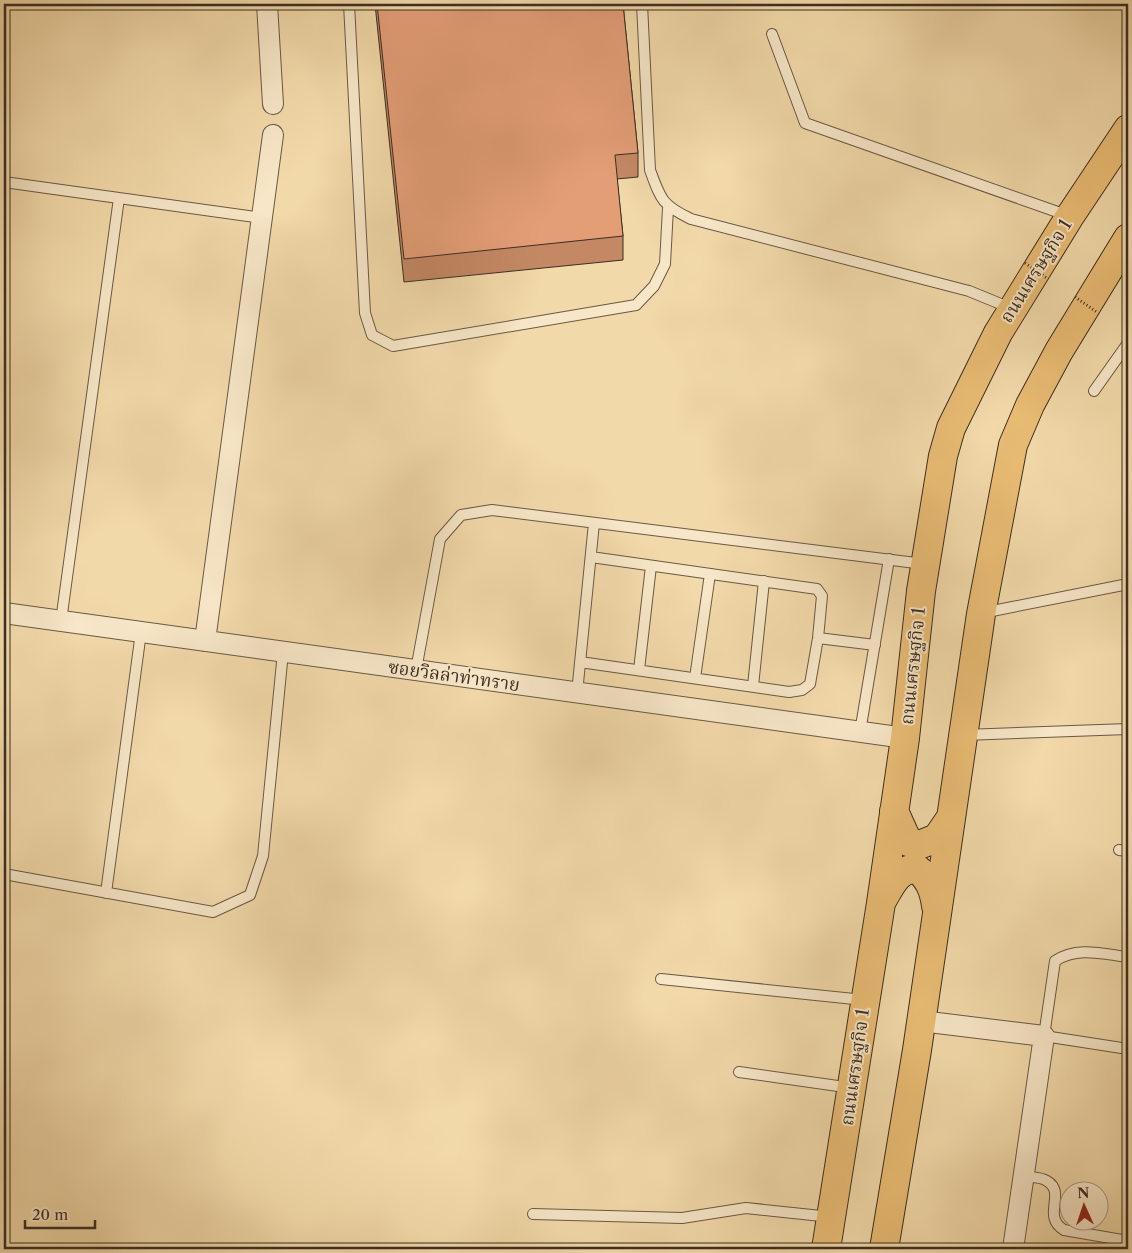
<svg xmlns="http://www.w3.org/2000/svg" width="1132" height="1253" font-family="'Libre Caslon Text','Noto Serif Thai',serif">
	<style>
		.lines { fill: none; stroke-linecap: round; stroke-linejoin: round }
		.service-casing { stroke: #695944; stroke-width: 12 }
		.minor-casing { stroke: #695944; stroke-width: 22 }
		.primary-casing { stroke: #3b2e23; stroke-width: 30 }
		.service { stroke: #f7e6c7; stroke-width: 10 }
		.minor { stroke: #f7e6c7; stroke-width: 20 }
		.primary { stroke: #e9bc74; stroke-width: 28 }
		.path-bridge { stroke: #3b2e23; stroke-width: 3; stroke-dasharray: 1 2.5; stroke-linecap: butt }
		.wall { fill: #c48865; stroke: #3b2e23 }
		.building { fill: #e49e76; stroke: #3b2e23 }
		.labels { text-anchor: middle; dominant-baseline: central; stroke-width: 4; stroke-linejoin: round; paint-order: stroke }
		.street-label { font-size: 18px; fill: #3b2e23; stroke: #f7e6c7 }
	</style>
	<rect width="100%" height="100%" fill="#f2d9a9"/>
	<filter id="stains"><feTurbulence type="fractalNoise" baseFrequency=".004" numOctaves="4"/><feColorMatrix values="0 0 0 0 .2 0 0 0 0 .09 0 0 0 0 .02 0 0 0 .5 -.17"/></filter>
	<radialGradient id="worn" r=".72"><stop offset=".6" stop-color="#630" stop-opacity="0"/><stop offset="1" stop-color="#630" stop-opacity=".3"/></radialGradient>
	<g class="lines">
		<g class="service-casing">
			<path id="service" d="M349 4 365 313 372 335 393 346 636 305 654 286 665 264 668 208
				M642 4 650 170C661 200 662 205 691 219L969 291 1013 309
				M772 34 805 123 1069 216
				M4 182 262 218
				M1094 391 1128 343
				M982 613 1128 584
				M61 621 119 198
				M818 638 875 645
				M580 662 789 692 802 690 810 684 818 638 822 596 817 589 591 557
				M416 670 440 539 461 515 492 510 924 564
				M639 670 651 566
				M695 678 710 574
				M753 686 764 581
				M577 693 594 523
				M860 732 889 559
				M964 735 1128 729
				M1119 850 1128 851
				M4 874 213 912 250 895 263 856 283 652
				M106 893 141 632
				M1128 957C1103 954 1077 946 1055 961L1044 1036 1128 1049
				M661 979 864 1000
				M739 1072 852 1088
				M1023 1176C1030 1177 1042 1177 1047 1181 1067 1193 1041 1216 1064 1230L1128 1241
				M533 1214 682 1218 746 1208 831 1217"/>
		</g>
		<g class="minor-casing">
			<path id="minor" d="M267 4 273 104
				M4 613 905 738
				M205 641 273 135
				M921 1021 1044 1036 1013 1249"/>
		</g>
		<g class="primary-casing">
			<path id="primary" d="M894 811 908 842 919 845 937 838 950 819
				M883 899C892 884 897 870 916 868 929 878 934 890 936 906
				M826 1249 881 903 905 738 921 591 943 456 951 428 998 333 1070 216 1128 129
				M884 1249 917 1050 981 614 1013 445 1030 405 1059 351 1128 238"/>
		</g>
		<use href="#service" class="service"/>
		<use href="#minor" class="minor"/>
		<use href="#primary" class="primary"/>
		<path class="path-bridge" d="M1025 263 1048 279
			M1075 297 1098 313"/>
	</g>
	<path class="wall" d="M375 4H623L638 153V177L617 179 623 236V260L404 282Z"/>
	<path class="building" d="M377 4H623L638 153 615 155 623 236 404 259Z"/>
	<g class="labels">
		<g class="street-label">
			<text transform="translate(1036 271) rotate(-58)">ถนนเศรษฐกิจ 1</text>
			<text transform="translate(913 666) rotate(-84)">ถนนเศรษฐกิจ 1</text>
			<text transform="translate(454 676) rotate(8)">ซอยวิลล่าท่าทราย</text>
			<text transform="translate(855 1067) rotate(-82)">ถนนเศรษฐกิจ 1</text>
		</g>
	</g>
	<rect width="1132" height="1253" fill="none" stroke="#f2d9a9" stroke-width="20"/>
	<rect x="5" y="5" width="1122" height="1243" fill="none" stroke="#3b2e23" stroke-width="2.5"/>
	<rect x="10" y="10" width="1112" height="1233" fill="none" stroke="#3b2e23"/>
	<g transform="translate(1084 1206) rotate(357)"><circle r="24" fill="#f7e6c7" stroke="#ac9c85"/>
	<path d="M0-4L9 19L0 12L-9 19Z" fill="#8f2418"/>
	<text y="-8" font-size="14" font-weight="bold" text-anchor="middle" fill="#3b2e23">N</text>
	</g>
	<path d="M25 1220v8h70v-8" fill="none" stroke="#3b2e23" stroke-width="2.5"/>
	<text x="32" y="1220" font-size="15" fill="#3b2e23" stroke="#f7e6c7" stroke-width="4" paint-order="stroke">20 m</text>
	<rect width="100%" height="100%" filter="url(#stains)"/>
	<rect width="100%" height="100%" fill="url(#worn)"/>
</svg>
